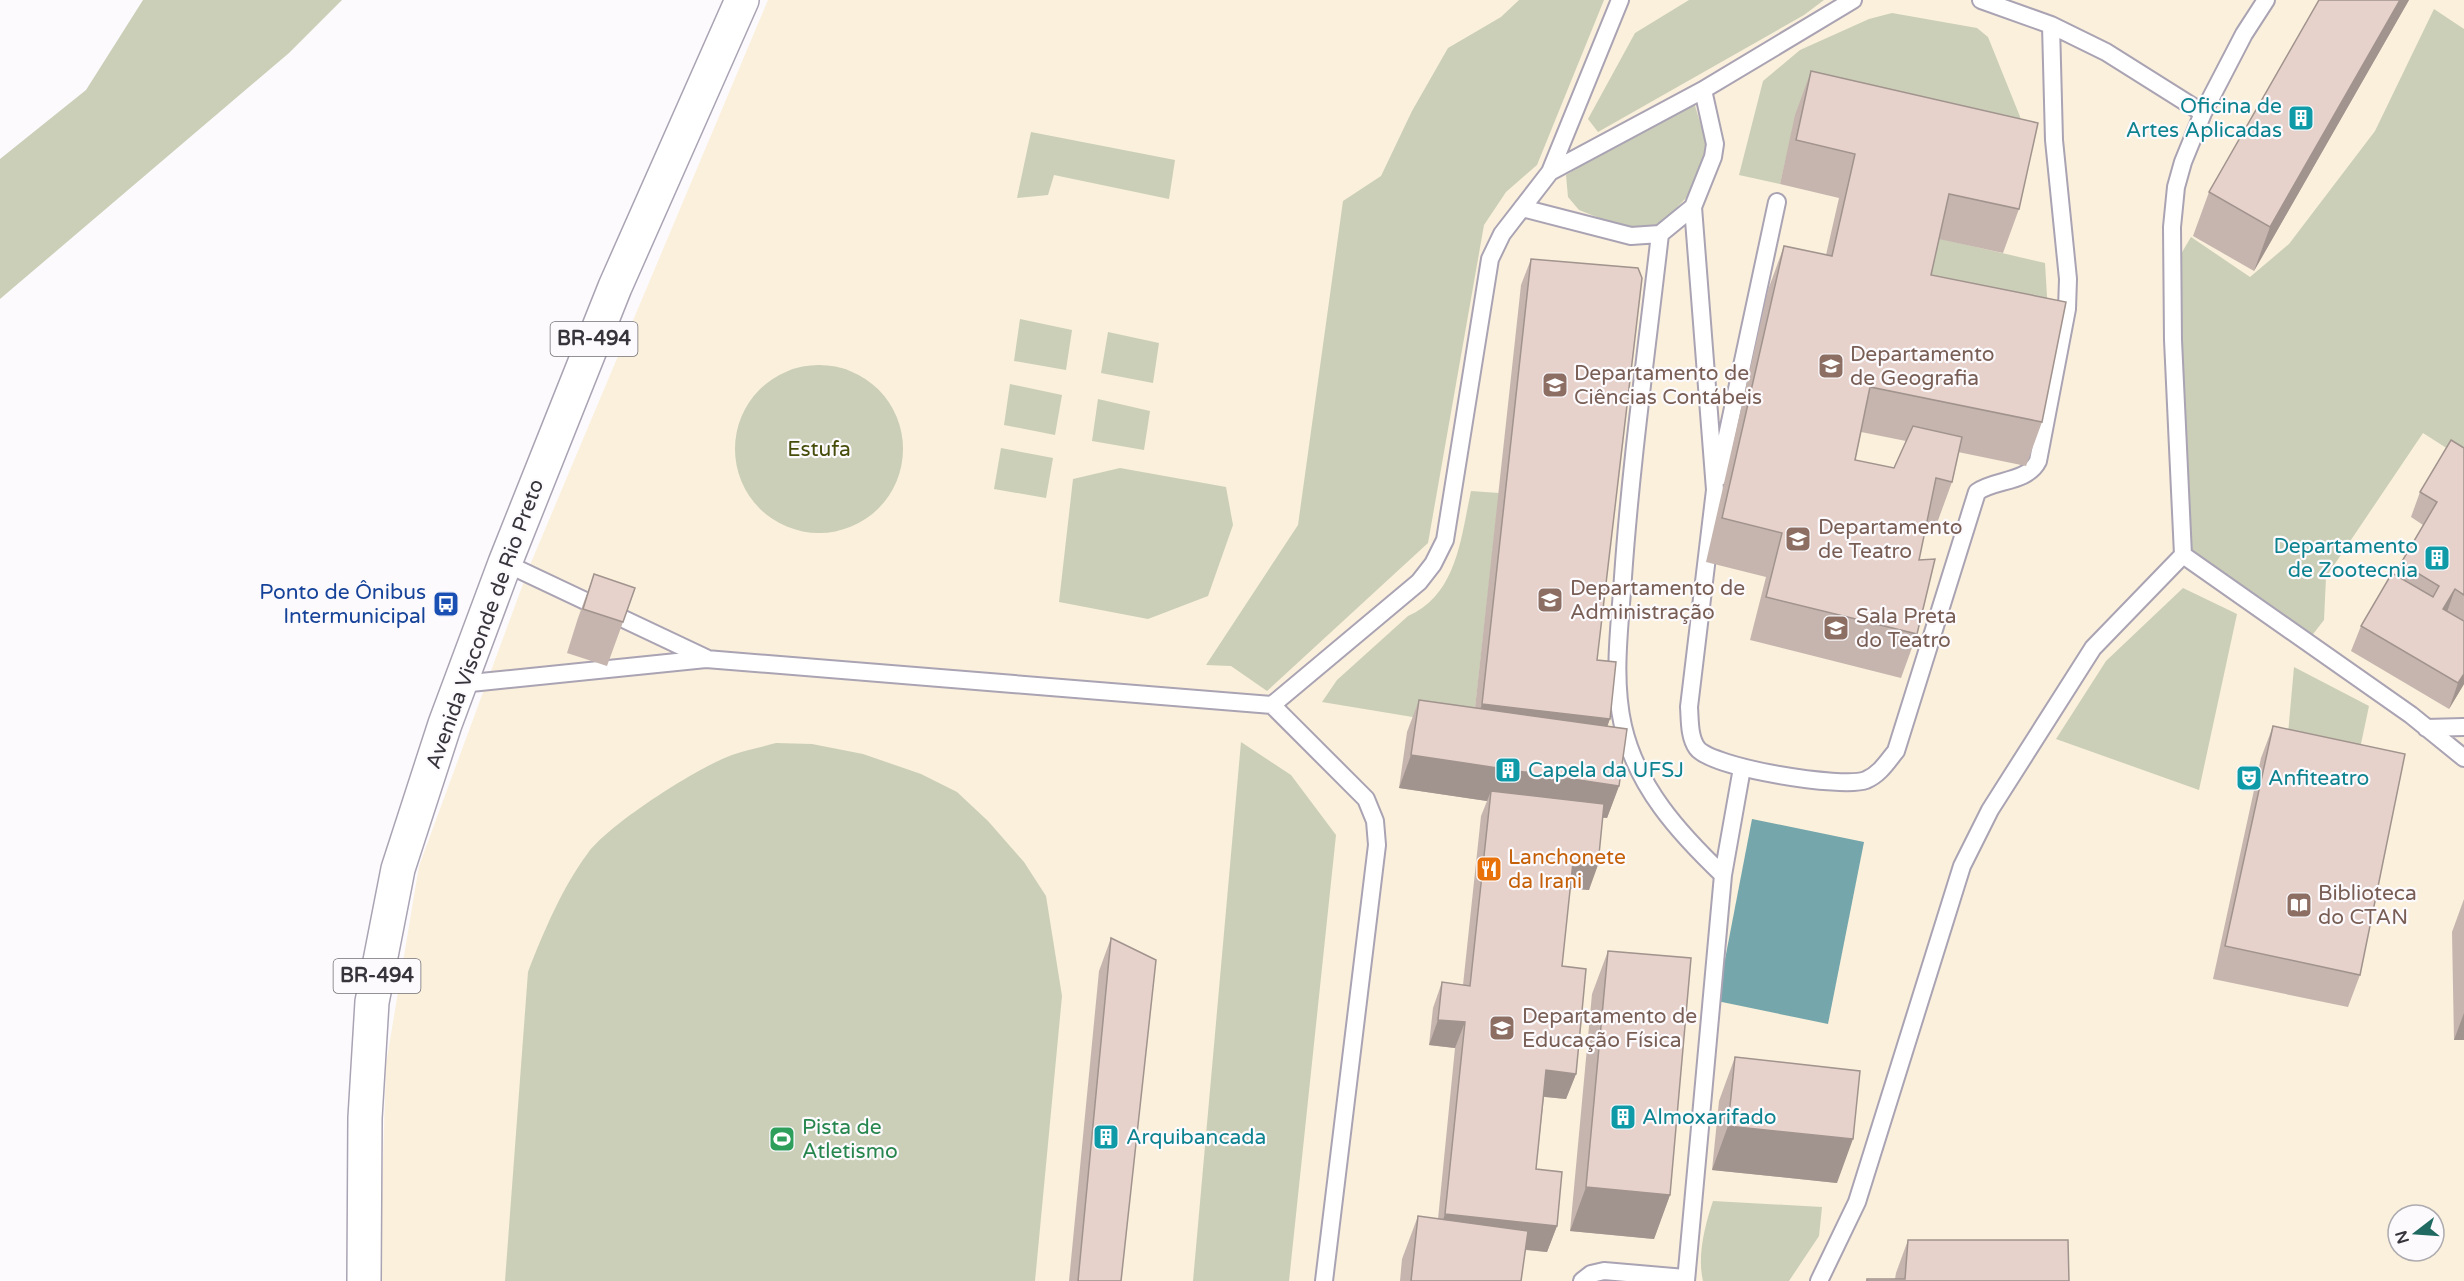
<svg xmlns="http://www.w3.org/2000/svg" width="2464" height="1281" font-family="'Varela Round',sans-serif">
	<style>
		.education { fill: #faf0db; fill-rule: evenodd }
		.green { fill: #cbcfb7 }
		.water { fill: #74a6ac }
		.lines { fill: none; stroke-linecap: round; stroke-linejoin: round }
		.service-casing { stroke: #aaa3b3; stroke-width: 20 }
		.trunk-casing { stroke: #aaa3b3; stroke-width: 36 }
		.service { stroke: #fff; stroke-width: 16 }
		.trunk { stroke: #fff; stroke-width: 33 }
		.wall { fill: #c6b5af; fill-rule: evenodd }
		.shaded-wall { fill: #a1938e }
		.building { fill: #e6d2cb; stroke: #a1938e; stroke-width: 1.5 }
		.labels { text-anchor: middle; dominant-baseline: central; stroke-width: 4.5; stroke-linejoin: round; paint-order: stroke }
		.shield { fill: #fcfafd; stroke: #726f75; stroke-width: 1.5 }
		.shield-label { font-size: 20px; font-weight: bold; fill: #37343b }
		.culture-label { font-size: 21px; fill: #0d838f; stroke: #fcfafd; text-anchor: start }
		.education-label { font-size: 21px; fill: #785e54; stroke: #fcfafd; text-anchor: start }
		.park-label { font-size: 21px; fill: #464c0a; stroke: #fcfafd }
		.transit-label { font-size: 21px; fill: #164399; stroke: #fcfafd; text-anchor: end }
		.street-label { font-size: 21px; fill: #37343b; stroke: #fcfafd }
		.food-label { font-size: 21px; fill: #c56008; stroke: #fcfafd; text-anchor: start }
		.leisure-label { font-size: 21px; fill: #27864d; stroke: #fcfafd; text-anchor: start }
	</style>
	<rect width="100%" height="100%" fill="#fcfafd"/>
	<path class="education" d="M768 0H2464V1281H382L380 1257 386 1064 419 866 530 565ZM2398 1215H2434V1251H2398Z"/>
	<path class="green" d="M143 0H342L289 53 0 299V159L86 90Z
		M1519 0H1604L1537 165 1506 192 1484 225 1428 543 1267 691 1231 666 1206 665 1298 525 1343 201 1381 176 1412 111 1448 48 1501 17Z
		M1689 0H1824L1804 15 1598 132 1588 119 1635 33Z
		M2434 9 2464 29V453L2462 458 2423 433 2326 577 2324 620 2310 638 2186 551 2179 288 2181 254 2191 237 2250 277 2289 244 2375 131Z
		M1892 13 1977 28 1988 37 2031 144 1796 115 1780 184 1739 175 1763 81 1800 50 1869 19Z
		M1693 99 1708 149 1687 197 1656 229 1635 232 1579 210 1568 197 1566 175Z
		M1031 132 1175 160 1169 199 1054 175 1048 195 1017 198Z
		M1933 237 2045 263 2050 346 1915 319Z
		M1020 319 1072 330 1066 370 1014 361Z
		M1108 332 1159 343 1153 383 1101 373Z
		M735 449a84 84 0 1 1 168 0a84 84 0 1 1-168 0Z
		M1010 384 1062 395 1055 435 1004 425Z
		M1098 399 1150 411 1144 450 1092 441Z
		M1001 448 1053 458 1046 498 994 489Z
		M1120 468 1226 487 1233 525 1208 596 1148 619 1059 602 1073 479Z
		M1471 491 1499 493 1473 727 1322 702 1337 680 1408 616C1457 595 1461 537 1471 491Z
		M2183 588 2237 614 2199 790 2056 739 2106 661Z
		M2294 667 2369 706 2358 758 2287 745Z
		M1241 742 1291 775 1336 835 1289 1281H1193Z
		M776 743 812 744 863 754 921 774 957 792 988 821 1024 862 1046 896 1062 996 1035 1281H505L528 972C543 933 563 886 588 853 609 824 698 767 732 755 746 750 762 747 776 743Z
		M1713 1201 1822 1207 1819 1236 1789 1281H1703C1697 1256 1705 1225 1713 1201Z"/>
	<path class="water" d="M1752 819 1864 842 1828 1024 1717 1001Z"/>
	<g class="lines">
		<g class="service-casing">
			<path id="service" d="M2203 113 2244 34 2266 0
				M1550 172 1620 0
				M1693 207 1715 490 1689 707C1690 720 1689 737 1697 748 1712 768 1843 789 1866 780 1880 774 1887 762 1896 751L1977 492C1995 479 2027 483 2038 461L2067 309 2068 279 2054 140 2051 25
				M1522 208 1631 236 1660 234 1693 207 1713 157 1715 144 1703 90
				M1660 234C1647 348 1631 462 1623 577 1620 626 1612 677 1623 726 1637 787 1679 833 1723 875L1686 1281
				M1718 478 1777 202
				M2183 555 2411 715 2464 758
				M505 563 706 658
				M461 684 706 659 1272 705 1366 799 1375 821 1377 845 1324 1281
				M1272 705 1419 582 1433 564 1445 540 1490 259 1502 234 1550 172 1703 90 1853 0
				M2426 728 2464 727
				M1723 875 1742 768
				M1582 1281 1591 1274 1604 1271 1685 1278
				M1819 1281 1857 1202 1962 866 1990 810 2093 648 2183 555 2173 340 2172 227 2176 187 2183 162 2203 113 2106 52 2051 25 1981 0"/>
		</g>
		<g class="trunk-casing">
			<path id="trunk" d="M364 1281 365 1118 372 1002 398 869 445 724 505 563 615 287 742 0"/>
		</g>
		<use href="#service" class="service"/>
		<use href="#trunk" class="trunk"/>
	</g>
	<path class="wall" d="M2319 0H2409L2254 271 2193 236 2209 192Z
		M1811 71 2019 209 2003 253 1939 239 1931 275 2042 422 2026 466 1958 452 1952 482 1936 526 1926 524 1919 560 1917 634 1901 678 1750 640 1766 577 1706 562 1768 290 1784 246 1826 255 1839 198 1780 184 1795 115ZM1861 432 1906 441 1894 468 1855 460Z
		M1531 259 1597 660 1607 727 1619 786 1607 818H1603L1589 890 1570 888 1562 966 1576 1074 1566 1099 1544 1097 1536 1169 1557 1226 1547 1252 1525 1250 1521 1281H1400L1402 1259 1418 1216 1438 1219 1455 1048 1429 1045 1433 1008 1442 982 1463 985 1481 816 1487 801 1399 788 1407 732 1419 700 1475 708 1521 285Z
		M2464 448V684L2449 709 2351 651 2361 626 2396 575 2401 563 2423 525 2411 517 2420 492Z
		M594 574 623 622 607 666 567 653 578 618Z
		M2273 726 2360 975 2348 1007 2213 979 2261 758Z
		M2464 899V1040H2454L2452 932Z
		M1111 938 1121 1281H1069L1099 971Z
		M1608 951 1670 1195 1654 1239 1570 1231 1592 994Z
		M1735 1057 1837 1183 1712 1170 1719 1101Z
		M1908 1240 2069 1281H1866L1867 1279H1895L1896 1273Z"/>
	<path class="shaded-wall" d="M2400 0H2409L2254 271 2270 227Z
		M2455 589 2446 615 2443 609Z
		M2464 674V684L2449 709 2458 683Z
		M1482 704 1610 719 1601 744 1472 730Z
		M1411 755 1619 786 1607 818 1490 801 1491 791 1487 801 1399 788Z
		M1573 862 1598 865 1589 890 1564 888Z
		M2464 1013V1040H2454Z
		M1438 1020 1465 1022 1455 1048 1429 1045Z
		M1546 1070 1576 1074 1566 1099 1537 1096Z
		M1728 1126 1853 1139 1837 1183 1712 1170Z
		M1586 1187 1670 1195 1654 1239 1570 1231Z
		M1445 1214 1557 1226 1547 1252 1436 1240Z"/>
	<path class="building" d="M2319 0H2400L2270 227 2209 192Z
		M1811 71 2038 123 2019 209 1949 194 1931 275 2066 302 2042 422 1870 387 1855 460 1894 468 1913 426 1962 437 1952 482 1936 478 1919 560 1935 559 1917 634 1766 597 1782 533 1722 518 1784 246 1832 256 1855 154 1796 140Z
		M1531 259 1638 268 1642 278 1597 660 1616 662 1610 719 1482 704Z
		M2451 440 2464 448V595L2455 589 2443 609 2464 621V674L2458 683 2361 626 2392 573 2433 597 2439 586 2401 563 2437 502 2420 492Z
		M594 574 635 588 623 622 583 609Z
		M1419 700 1627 729 1619 786 1411 755Z
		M2273 726 2405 754 2360 975 2225 946Z
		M1491 791 1604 804 1598 865 1573 862 1562 966 1586 969 1576 1074 1546 1070 1536 1169 1562 1172 1557 1226 1445 1214 1465 1022 1438 1020 1442 982 1470 986Z
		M1111 938 1156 960 1121 1281H1078Z
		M1608 951 1691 958 1670 1195 1586 1187Z
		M1735 1057 1860 1071 1853 1139 1728 1126Z
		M1418 1216 1528 1231 1521 1281H1411Z
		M1908 1240H2068L2069 1281H1867V1279H1905Z"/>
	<defs>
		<g id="building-square" transform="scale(1.35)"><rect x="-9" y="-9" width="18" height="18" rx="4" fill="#0f9aa8" stroke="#fcfafd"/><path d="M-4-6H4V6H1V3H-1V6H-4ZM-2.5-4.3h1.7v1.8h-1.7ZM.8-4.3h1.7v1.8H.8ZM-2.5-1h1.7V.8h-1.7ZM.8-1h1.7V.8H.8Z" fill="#fff"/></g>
		<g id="university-square" transform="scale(1.35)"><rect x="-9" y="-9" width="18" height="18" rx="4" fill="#8d6e63" stroke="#fcfafd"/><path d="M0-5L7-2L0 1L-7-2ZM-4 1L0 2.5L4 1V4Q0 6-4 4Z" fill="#fff"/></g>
		<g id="bus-square" transform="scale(1.35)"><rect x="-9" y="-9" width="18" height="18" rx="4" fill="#1a4fb4" stroke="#fcfafd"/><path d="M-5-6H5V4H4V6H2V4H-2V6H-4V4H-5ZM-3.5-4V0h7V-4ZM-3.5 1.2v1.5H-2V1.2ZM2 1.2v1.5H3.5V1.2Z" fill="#fff"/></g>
		<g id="theatre-square" transform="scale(1.35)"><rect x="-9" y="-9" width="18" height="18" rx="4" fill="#0f9aa8" stroke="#fcfafd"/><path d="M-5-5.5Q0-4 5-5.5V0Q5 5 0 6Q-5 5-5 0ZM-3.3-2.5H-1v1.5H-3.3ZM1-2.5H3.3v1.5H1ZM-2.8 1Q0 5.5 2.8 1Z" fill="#fff"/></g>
		<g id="restaurant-square" transform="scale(1.35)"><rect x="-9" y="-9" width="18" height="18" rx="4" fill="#e8710a" stroke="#fcfafd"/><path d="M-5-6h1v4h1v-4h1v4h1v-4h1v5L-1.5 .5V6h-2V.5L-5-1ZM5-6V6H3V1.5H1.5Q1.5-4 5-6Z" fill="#fff"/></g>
		<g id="library-square" transform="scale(1.35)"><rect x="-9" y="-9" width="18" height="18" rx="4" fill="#8d6e63" stroke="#fcfafd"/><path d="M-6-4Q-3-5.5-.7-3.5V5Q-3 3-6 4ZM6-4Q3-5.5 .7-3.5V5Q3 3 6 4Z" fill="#fff"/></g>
		<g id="stadium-square" transform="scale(1.35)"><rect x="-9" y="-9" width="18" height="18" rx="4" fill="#2e9e5b" stroke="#fcfafd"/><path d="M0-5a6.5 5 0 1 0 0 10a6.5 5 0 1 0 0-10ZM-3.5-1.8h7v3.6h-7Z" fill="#fff"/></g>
	</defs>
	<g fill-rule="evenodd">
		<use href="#building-square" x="2301" y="118"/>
		<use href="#university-square" x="1831" y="366"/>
		<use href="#university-square" x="1555" y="385"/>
		<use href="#university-square" x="1798" y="539"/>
		<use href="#building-square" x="2437" y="558"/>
		<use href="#university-square" x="1550" y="600"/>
		<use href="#bus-square" x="446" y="604"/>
		<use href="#university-square" x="1836" y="628"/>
		<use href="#building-square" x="1508" y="770"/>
		<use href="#theatre-square" x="2249" y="778"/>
		<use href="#restaurant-square" x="1489" y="869"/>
		<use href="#library-square" x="2299" y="905"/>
		<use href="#university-square" x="1502" y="1028"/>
		<use href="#building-square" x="1623" y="1117"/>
		<use href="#building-square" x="1106" y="1137"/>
		<use href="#stadium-square" x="782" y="1139"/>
	</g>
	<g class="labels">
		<g class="shield">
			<rect x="550.5" y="322" width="87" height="34" rx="4.5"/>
			<rect x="333.5" y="959" width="87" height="34" rx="4.5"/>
		</g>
		<g class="shield-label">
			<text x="594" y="339">BR-494</text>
			<text x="377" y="976">BR-494</text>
		</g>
		<g class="culture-label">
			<text x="2282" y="106" text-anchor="end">Oficina de<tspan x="2282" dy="24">Artes Aplicadas</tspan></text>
			<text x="2418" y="546" text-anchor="end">Departamento<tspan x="2418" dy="24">de Zootecnia</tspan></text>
			<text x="1528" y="770">Capela da UFSJ</text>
			<text x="2268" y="778">Anfiteatro</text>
			<text x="1642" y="1117">Almoxarifado</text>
			<text x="1126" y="1137">Arquibancada</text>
		</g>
		<g class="education-label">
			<text x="1850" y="354">Departamento<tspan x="1850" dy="24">de Geografia</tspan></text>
			<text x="1574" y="373">Departamento de<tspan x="1574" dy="24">Ciências Contábeis</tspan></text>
			<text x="1818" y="527">Departamento<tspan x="1818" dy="24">de Teatro</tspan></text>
			<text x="1570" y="588">Departamento de<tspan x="1570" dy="24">Administração</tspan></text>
			<text x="1856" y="616">Sala Preta<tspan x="1856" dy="24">do Teatro</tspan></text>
			<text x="2318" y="893">Biblioteca<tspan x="2318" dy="24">do CTAN</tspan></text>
			<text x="1522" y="1016">Departamento de<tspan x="1522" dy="24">Educação Física</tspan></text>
		</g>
		<g class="park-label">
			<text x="819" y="449">Estufa</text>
		</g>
		<g class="transit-label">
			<text x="426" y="592">Ponto de Ônibus<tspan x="426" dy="24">Intermunicipal</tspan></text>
		</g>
		<g class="street-label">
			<text transform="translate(485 624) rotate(-70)">Avenida Visconde de Rio Preto</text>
		</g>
		<g class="food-label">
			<text x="1508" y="857">Lanchonete<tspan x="1508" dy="24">da Irani</tspan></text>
		</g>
		<g class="leisure-label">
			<text x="802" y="1127">Pista de<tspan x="802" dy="24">Atletismo</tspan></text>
		</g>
	</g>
	<g transform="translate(2416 1233) rotate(253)"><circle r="28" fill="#fcfafd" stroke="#adabaf" stroke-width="1.5"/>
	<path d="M0-4.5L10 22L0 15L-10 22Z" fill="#206a62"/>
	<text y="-9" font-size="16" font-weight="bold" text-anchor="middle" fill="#37343b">N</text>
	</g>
</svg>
